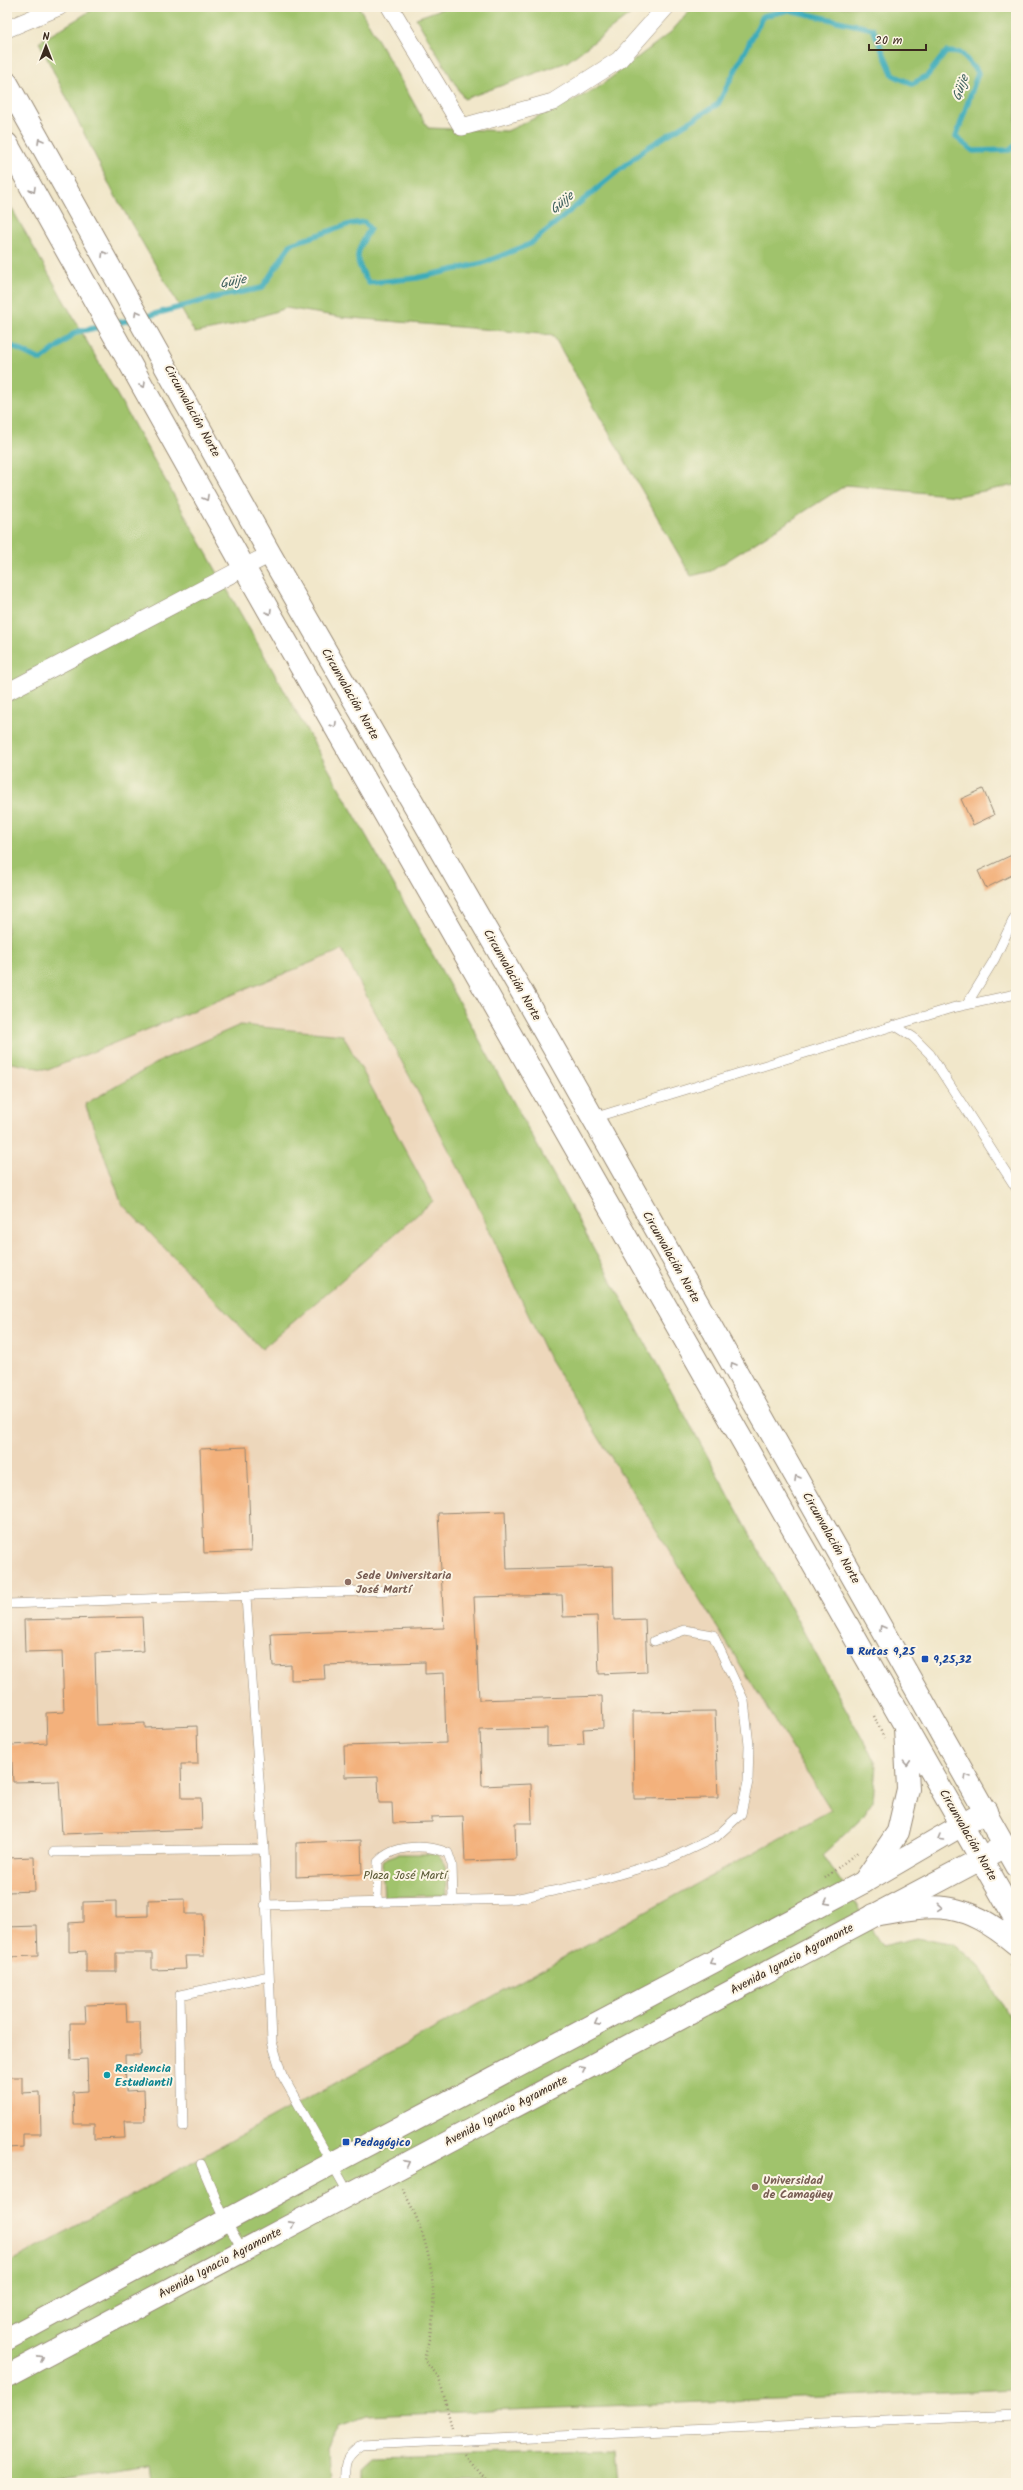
<svg xmlns="http://www.w3.org/2000/svg" width="1023" height="2490" font-family="Kalam,sans-serif">
	<style>
		.built { fill: #edd7bb }
		.green { fill: #a0c36c; stroke: #6e7645 }
		.lines { fill: none; stroke-linecap: round; stroke-linejoin: round }
		.stream { stroke: #3dacba; stroke-width: 5.5 }
		.building { fill: #f3b17b }
		.lane-casing { stroke: #968874; stroke-width: 10 }
		.street-casing { stroke: #968874; stroke-width: 18 }
		.primary-casing { stroke: #968874; stroke-width: 24 }
		.highway-casing { stroke: #968874; stroke-width: 24 }
		.path { stroke: #968874; stroke-width: 2.5; stroke-dasharray: 1 3; stroke-linecap: butt }
		.lane { stroke: #fff; stroke-width: 9 }
		.street { stroke: #fff; stroke-width: 17 }
		.primary { stroke: #fff; stroke-width: 22 }
		.highway { stroke: #fff; stroke-width: 22 }
		.oneway { stroke: #a79f9a }
		.education-dot { fill: #8d6e63; stroke: #fcf5e5; stroke-width: 1.5 }
		.transit-dot { fill: #1a4fb4; stroke: #fcf5e5; stroke-width: 1.5 }
		.culture-dot { fill: #0f9aa8; stroke: #fcf5e5; stroke-width: 1.5 }
		.labels { text-anchor: middle; dominant-baseline: central; stroke-width: 4; stroke-linejoin: round; paint-order: stroke }
		.street-label { font-size: 12px; fill: #3b2a1e; stroke: #fcf5e5 }
		.education-label { font-size: 12px; font-weight: bold; fill: #785e54; stroke: #fcf5e5; text-anchor: start }
		.transit-label { font-size: 12px; font-weight: bold; fill: #164399; stroke: #fcf5e5; text-anchor: start }
		.park-label { font-size: 12px; fill: #595835; stroke: #fcf5e5 }
		.culture-label { font-size: 12px; font-weight: bold; fill: #0d838f; stroke: #fcf5e5; text-anchor: start }
		.water-label { font-size: 13px; font-style: italic; fill: #3c5e5c; stroke: #fcf5e5 }
	</style>
	<rect width="100%" height="100%" fill="#fcf5e5"/>
	<filter id="ink" filterUnits="userSpaceOnUse"><feTurbulence type="fractalNoise" baseFrequency=".025" numOctaves="2"/><feDisplacementMap in="SourceGraphic" scale="8" xChannelSelector="R" yChannelSelector="G"/><feConvolveMatrix kernelMatrix="1 2 1 2 8 2 1 2 1" color-interpolation-filters="sRGB"/></filter>
	<filter id="wash" filterUnits="userSpaceOnUse"><feTurbulence type="fractalNoise" baseFrequency=".012" numOctaves="4" result="noise"/><feDisplacementMap in="SourceGraphic" scale="16" xChannelSelector="R" yChannelSelector="G"/><feGaussianBlur stdDeviation="0.9" result="paint"/><feColorMatrix in="noise" values="0 0 0 0 0 0 0 0 0 0 0 0 0 0 0 0 0 1.4 0 .05"/><feComposite in="paint" operator="in"/></filter>
	<g filter="url(#wash)">
		<rect width="100%" height="100%" fill="#f1e7ca"/>
		<path class="built" d="M342 950 473 1195 546 1353 831 1810 7 2264V1062L48 1070Z"/>
		<path class="green" d="M97 7H359L428 128 507 131 595 90 671 32 693 7H1016V485L957 496 846 485 711 571 691 576 553 335 340 317 286 308 230 326 195 333 113 192 39 42Z
			M447 7H640L567 62 464 99 416 18Z
			M7 200 411 915 876 1764 873 1801 858 1822 823 1854 882 1946 916 1938 955 1945 980 1967 1016 2029V2389L367 2416 339 2426 327 2451 329 2483H153L151 2466 30 2483H7V2264L831 1810 546 1353 473 1195 342 950 48 1070 7 1062Z
			M240 1025 343 1035 433 1201 262 1349 122 1204 85 1104 164 1059Z
			M398 1854H437C449 1863 446 1881 447 1895L384 1897 382 1863 387 1858Z
			M616 2451 619 2483H361V2466L372 2456Z"/>
		<g class="lines">
			<path class="stream" d="M144 317 217 297 262 288 291 244 350 224 364 222 370 229C355 254 353 259 369 283L417 278 483 263 530 244 645 149 718 104 763 16 789 10 873 29 893 75 912 84 927 76 946 52 961 53 978 73 956 137 973 151 1010 150 1016 145
				M113 324 134 319
				M7 344 41 360 76 332 104 326"/>
		</g>
		<g id="blocks">
			<path class="building" d="M983 789 994 815 973 825 961 799Z
				M1016 853V873L986 888 978 871Z
				M247 1447 251 1551 204 1553 200 1449Z
				M505 1511 507 1569 613 1566 614 1620 645 1619 647 1672 599 1674 597 1616 563 1617 562 1595 474 1597 479 1700 602 1696 603 1728 583 1729 584 1744 547 1746V1728L480 1730 482 1786 531 1784 532 1823H515L516 1859 465 1861 463 1816 432 1817V1822L393 1823 392 1803H379L378 1776 345 1777 344 1746 446 1743 444 1673 425 1674V1662L324 1665 325 1679 291 1680V1665L273 1666 271 1634 444 1628 438 1513Z
				M142 1617 144 1651 95 1653 97 1725 145 1723V1728L197 1726 198 1764H181L182 1798H201L202 1829 62 1834 59 1781 13 1782 11 1745 47 1743 46 1713 64 1712 62 1651 25 1652 24 1620Z
				M715 1711 718 1798 634 1799 633 1712Z
				M361 1840 362 1874 296 1877V1843Z
				M34 1857 35 1891 7 1892V1858Z
				M185 1899V1914H203L204 1956H185L186 1969 152 1970V1953H116V1972H86V1951L69 1952V1923L83 1922V1902L116 1901V1917L148 1916V1900Z
				M37 1926 38 1956 7 1957V1927Z
				M126 2004 127 2022H140L141 2055H125L126 2091 144 2090 145 2121H124L125 2138 94 2139V2124H74L73 2092 88 2091 87 2059 71 2060 70 2023H86L85 2005Z
				M7 2077H22V2093L40 2092 41 2134H23V2147L7 2148Z"/>
		</g>
	</g>
	<g filter="url(#ink)">
		<use href="#blocks" fill-opacity="0" stroke="#968874" stroke-width="1"/>
		<g class="lines">
			<g class="lane-casing">
				<path id="lane" d="M967 1004 994 960 1016 914
					M894 1025 913 1037 930 1054 1016 1188
					M593 1118 952 1008 1016 994
					M246 1597 264 1849 272 2042 282 2075 349 2194
					M7 1604 394 1590
					M54 1852 264 1849
					M377 1903 378 1862C394 1844 426 1844 448 1853L452 1865 453 1901
					M265 1905 514 1899 582 1885 665 1861 716 1837 741 1814 748 1782 749 1745 744 1701 713 1635 685 1630 654 1641
					M183 2127 180 1995 269 1976
					M201 2164 226 2222 243 2250
					M345 2483C344 2462 345 2457 362 2445L1016 2415"/>
			</g>
			<g class="street-casing">
				<path id="street" d="M390 7 462 127 553 102 619 60 666 7
					M7 29 59 7
					M7 692 270 554"/>
			</g>
			<g class="primary-casing">
				<path id="primary" d="M7 2339 331 2164 864 1882 986 1811
					M7 2376 1005 1846"/>
			</g>
			<g class="highway-casing">
				<path id="highway" d="M7 83 270 554 519 987 1016 1866
					M7 144 245 569 1016 1920
					M864 1882 898 1832 908 1789 905 1727
					M874 1915C937 1903 963 1900 1016 1944"/>
			</g>
			<path class="path" d="M874 1716 884 1738
				M825 1878 859 1851
				M1010 1964 1016 1970
				M402 2189C425 2227 438 2279 432 2324 430 2336 427 2348 424 2360L439 2377 452 2428
				M464 2454 487 2483"/>
			<use href="#lane" class="lane"/>
			<use href="#street" class="street"/>
			<use href="#primary" class="primary"/>
			<use href="#highway" class="highway"/>
		</g>
		<defs><path id="oneway-chevron" d="M-2-3.5L2.5 0L-2 3.5" fill="none" stroke-width="1.6" stroke-linecap="round" stroke-linejoin="round"/></defs>
		<g class="oneway">
			<use href="#oneway-chevron" transform="translate(40 141) rotate(-120)"/>
			<use href="#oneway-chevron" transform="translate(33 190) rotate(60)"/>
			<use href="#oneway-chevron" transform="translate(104 254) rotate(-120)"/>
			<use href="#oneway-chevron" transform="translate(137 313) rotate(-119)"/>
			<use href="#oneway-chevron" transform="translate(143 385) rotate(61)"/>
			<use href="#oneway-chevron" transform="translate(206 498) rotate(61)"/>
			<use href="#oneway-chevron" transform="translate(269 612) rotate(60)"/>
			<use href="#oneway-chevron" transform="translate(334 725) rotate(60)"/>
			<use href="#oneway-chevron" transform="translate(733 1365) rotate(-120)"/>
			<use href="#oneway-chevron" transform="translate(797 1478) rotate(-120)"/>
			<use href="#oneway-chevron" transform="translate(882 1628) rotate(-120)"/>
			<use href="#oneway-chevron" transform="translate(907 1763) rotate(87)"/>
			<use href="#oneway-chevron" transform="translate(967 1777) rotate(-120)"/>
			<use href="#oneway-chevron" transform="translate(940 1838) rotate(150)"/>
			<use href="#oneway-chevron" transform="translate(827 1902) rotate(152)"/>
			<use href="#oneway-chevron" transform="translate(940 1907) rotate(5)"/>
			<use href="#oneway-chevron" transform="translate(712 1962) rotate(152)"/>
			<use href="#oneway-chevron" transform="translate(597 2023) rotate(152)"/>
			<use href="#oneway-chevron" transform="translate(583 2069) rotate(-28)"/>
			<use href="#oneway-chevron" transform="translate(407 2163) rotate(-28)"/>
			<use href="#oneway-chevron" transform="translate(292 2224) rotate(-28)"/>
			<use href="#oneway-chevron" transform="translate(41 2358) rotate(-28)"/>
		</g>
	</g>
	<g class="education-dot">
		<circle cx="348" cy="1582" r="4"/>
		<circle cx="755" cy="2187" r="4"/>
	</g>
	<g class="transit-dot">
		<rect x="846" y="1647" width="8" height="8" rx="2"/>
		<rect x="921" y="1655" width="8" height="8" rx="2"/>
		<rect x="342" y="2138" width="8" height="8" rx="2"/>
	</g>
	<circle class="culture-dot" cx="107" cy="2075" r="4"/>
	<g class="labels">
		<g class="street-label">
			<text transform="translate(192 411) rotate(61)">Circunvalación Norte</text>
			<text transform="translate(350 694) rotate(60)">Circunvalación Norte</text>
			<text transform="translate(512 975) rotate(60)">Circunvalación Norte</text>
			<text transform="translate(671 1257) rotate(60)">Circunvalación Norte</text>
			<text transform="translate(831 1538) rotate(60)">Circunvalación Norte</text>
			<text transform="translate(968 1835) rotate(60)">Circunvalación Norte</text>
			<text transform="translate(792 1959) rotate(-28)">Avenida Ignacio Agramonte</text>
			<text transform="translate(506 2111) rotate(-28)">Avenida Ignacio Agramonte</text>
			<text transform="translate(220 2263) rotate(-28)">Avenida Ignacio Agramonte</text>
		</g>
		<g class="education-label">
			<text x="356" y="1575">Sede Universitaria<tspan x="356" dy="14">José Martí</tspan></text>
			<text x="763" y="2180">Universidad<tspan x="763" dy="14">de Camagüey</tspan></text>
		</g>
		<g class="transit-label">
			<text x="858" y="1651">Rutas 9,25</text>
			<text x="933" y="1659">9,25,32</text>
			<text x="354" y="2142">Pedagógico</text>
		</g>
		<g class="park-label">
			<text x="405" y="1875">Plaza José Martí</text>
		</g>
		<g class="culture-label">
			<text x="115" y="2068">Residencia<tspan x="115" dy="14">Estudiantil</tspan></text>
		</g>
		<g class="water-label">
			<text transform="translate(961 88) rotate(-71)">Güije</text>
			<text transform="translate(562 203) rotate(-40)">Güije</text>
			<text transform="translate(233 282) rotate(-11)">Güije</text>
		</g>
	</g>
	<rect width="1023" height="2490" fill="none" stroke="#fcf5e5" stroke-width="24"/>
	<g transform="translate(46 46)" stroke="#fcf5e5" stroke-width="3" paint-order="stroke">
	<path d="M0-3L7 15L0 10L-7 15Z" fill="#3b2a1e"/>
	<text y="-6" font-size="11" font-weight="bold" text-anchor="middle" fill="#3b2a1e">N</text>
	</g>
	<path d="M869 44v6h57v-6" fill="none" stroke="#3b2a1e" stroke-width="2"/>
	<text x="875" y="44" font-size="12" fill="#3b2a1e" stroke="#fcf5e5" stroke-width="3" paint-order="stroke">20 m</text>
</svg>
